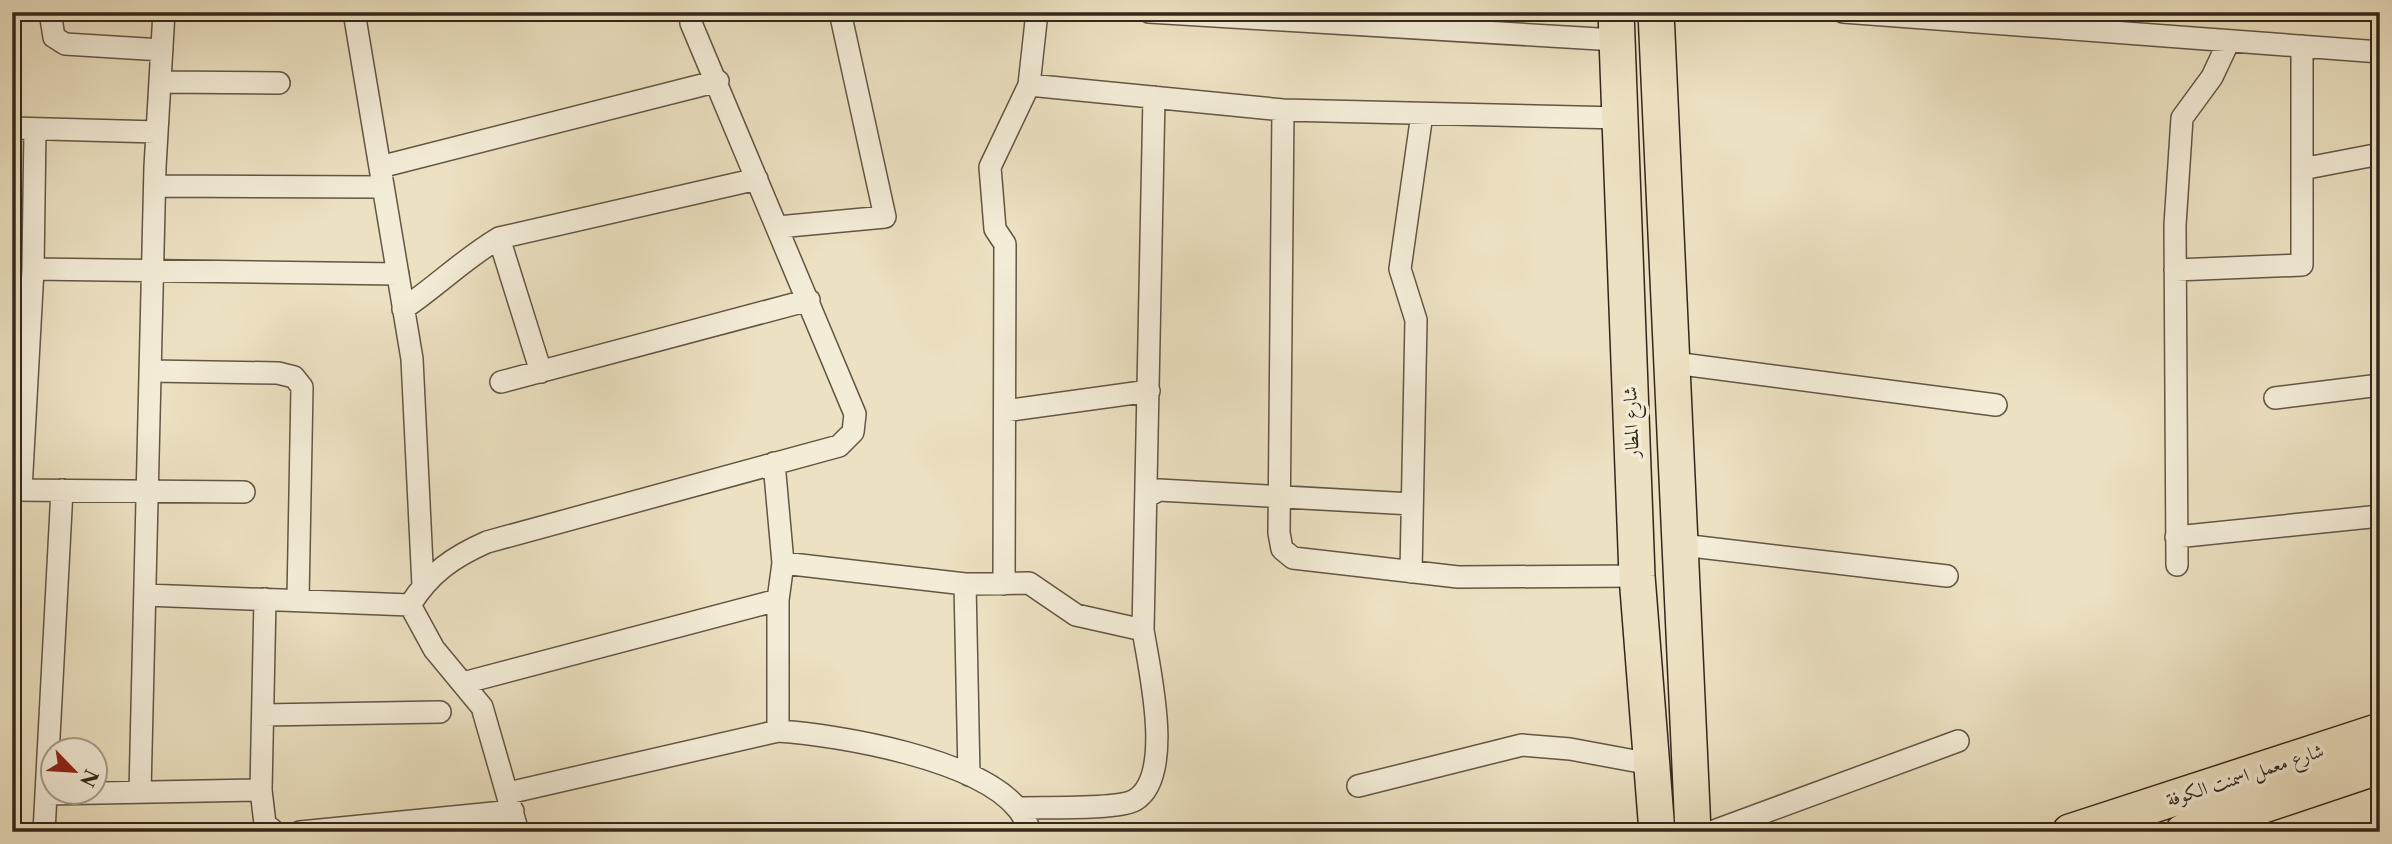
<svg xmlns="http://www.w3.org/2000/svg" width="2392" height="844" font-family="'Libre Caslon Text',Amiri,serif">
	<style>
		.lines { fill: none; stroke-linecap: round; stroke-linejoin: round }
		.street-casing { stroke: #635643; stroke-width: 24 }
		.primary-casing { stroke: #352719; stroke-width: 38 }
		.street { stroke: #f3ecd7; stroke-width: 21 }
		.primary { stroke: #ece1c2; stroke-width: 35 }
		.labels { text-anchor: middle; dominant-baseline: central; stroke-width: 7; stroke-linejoin: round; paint-order: stroke }
		.street-label { font-size: 19px; fill: #352719; stroke: #f3ecd7 }
	</style>
	<rect width="100%" height="100%" fill="#ece1c2"/>
	<filter id="stains"><feTurbulence type="fractalNoise" baseFrequency=".00286" numOctaves="4"/><feColorMatrix values="0 0 0 0 .2 0 0 0 0 .09 0 0 0 0 .02 0 0 0 .5 -.17"/></filter>
	<radialGradient id="worn" r=".72"><stop offset=".6" stop-color="#630" stop-opacity="0"/><stop offset="1" stop-color="#630" stop-opacity=".3"/></radialGradient>
	<g class="lines">
		<g class="street-casing">
			<path id="street" d="M50 12 54 37 65 44 162 50
				M354 12 412 359 423 586
				M1149 12 1616 40
				M1843 12 2380 52
				M160 82 279 83
				M1029 85 1283 110 1620 118
				M1283 110 1279 533 1282 549 1293 558 1458 577 1637 576
				M12 128 157 132
				M380 167 718 81
				M2302 169 2380 154
				M155 186 383 187
				M778 227 885 217 840 12
				M499 238 541 372
				M33 269 398 274
				M2175 270 2302 265V46
				M403 309C437 286 465 258 499 238L757 179
				M1674 363 1996 405
				M150 371 278 373 294 377 302 387 298 600
				M501 382 809 300
				M2275 398 2380 385
				M1005 411 1149 391
				M774 463 783 563 778 600V731
				M12 490 244 492
				M21 490 33 269 35 129
				M1148 496 1159 490 1412 504
				M2176 537 2380 516
				M1682 545 1947 576
				M783 563 965 584 1029 583 1076 615 1143 630
				M2177 565 2175 225 2182 118 2212 77 2229 41
				M1411 572 1416 320 1400 269 1422 114
				M965 584 969 775
				M1004 584 1005 244 995 229 990 167 1029 85 1037 12
				M145 595 410 605
				M265 599 261 790 265 824 275 832
				M410 605C430 573 453 557 487 542L839 446 853 432 855 414 691 23 690 12
				M410 605 434 649 482 707 518 832
				M463 683 778 600
				M263 715 440 712
				M1358 786 1522 745 1570 749 1651 764
				M140 792 155 167 164 12
				M508 793 778 731C840 735 978 759 1018 809 1023 815 1027 824 1031 832
				M48 794 261 790
				M1018 808C1041 807 1119 810 1135 800 1175 776 1149 668 1143 630L1154 97
				M44 832 62 490
				M300 832 513 811
				M1711 832 1958 741"/>
		</g>
		<g class="primary-casing">
			<path id="primary" d="M1616 12 1637 576 1657 832
				M1656 12 1693 832
				M2070 832 2380 731
				M2183 832 2380 766"/>
		</g>
		<use href="#street" class="street"/>
		<use href="#primary" class="primary"/>
	</g>
	<g class="labels">
		<g class="street-label">
			<text transform="translate(1631 422) rotate(-92)">شارع المطار</text>
			<text transform="translate(2245 775) rotate(-18)">شارع معمل اسمنت الكوفة</text>
		</g>
	</g>
	<rect width="2392" height="844" fill="none" stroke="#ece1c2" stroke-width="42"/>
	<rect x="14" y="14" width="2364" height="816" fill="none" stroke="#352719" stroke-width="3.5"/>
	<rect x="21" y="21" width="2350" height="802" fill="none" stroke="#352719" stroke-width="2"/>
	<g transform="translate(74 771) rotate(115)"><circle r="33" fill="#f3ecd7" stroke="#a79d8b" stroke-width="2"/>
	<path d="M0-5L12 26L0 18L-12 26Z" fill="#8f2418"/>
	<text y="-10" font-size="19" font-weight="bold" text-anchor="middle" fill="#352719">N</text>
	</g>
	<rect width="100%" height="100%" filter="url(#stains)"/>
	<rect width="100%" height="100%" fill="url(#worn)"/>
</svg>
